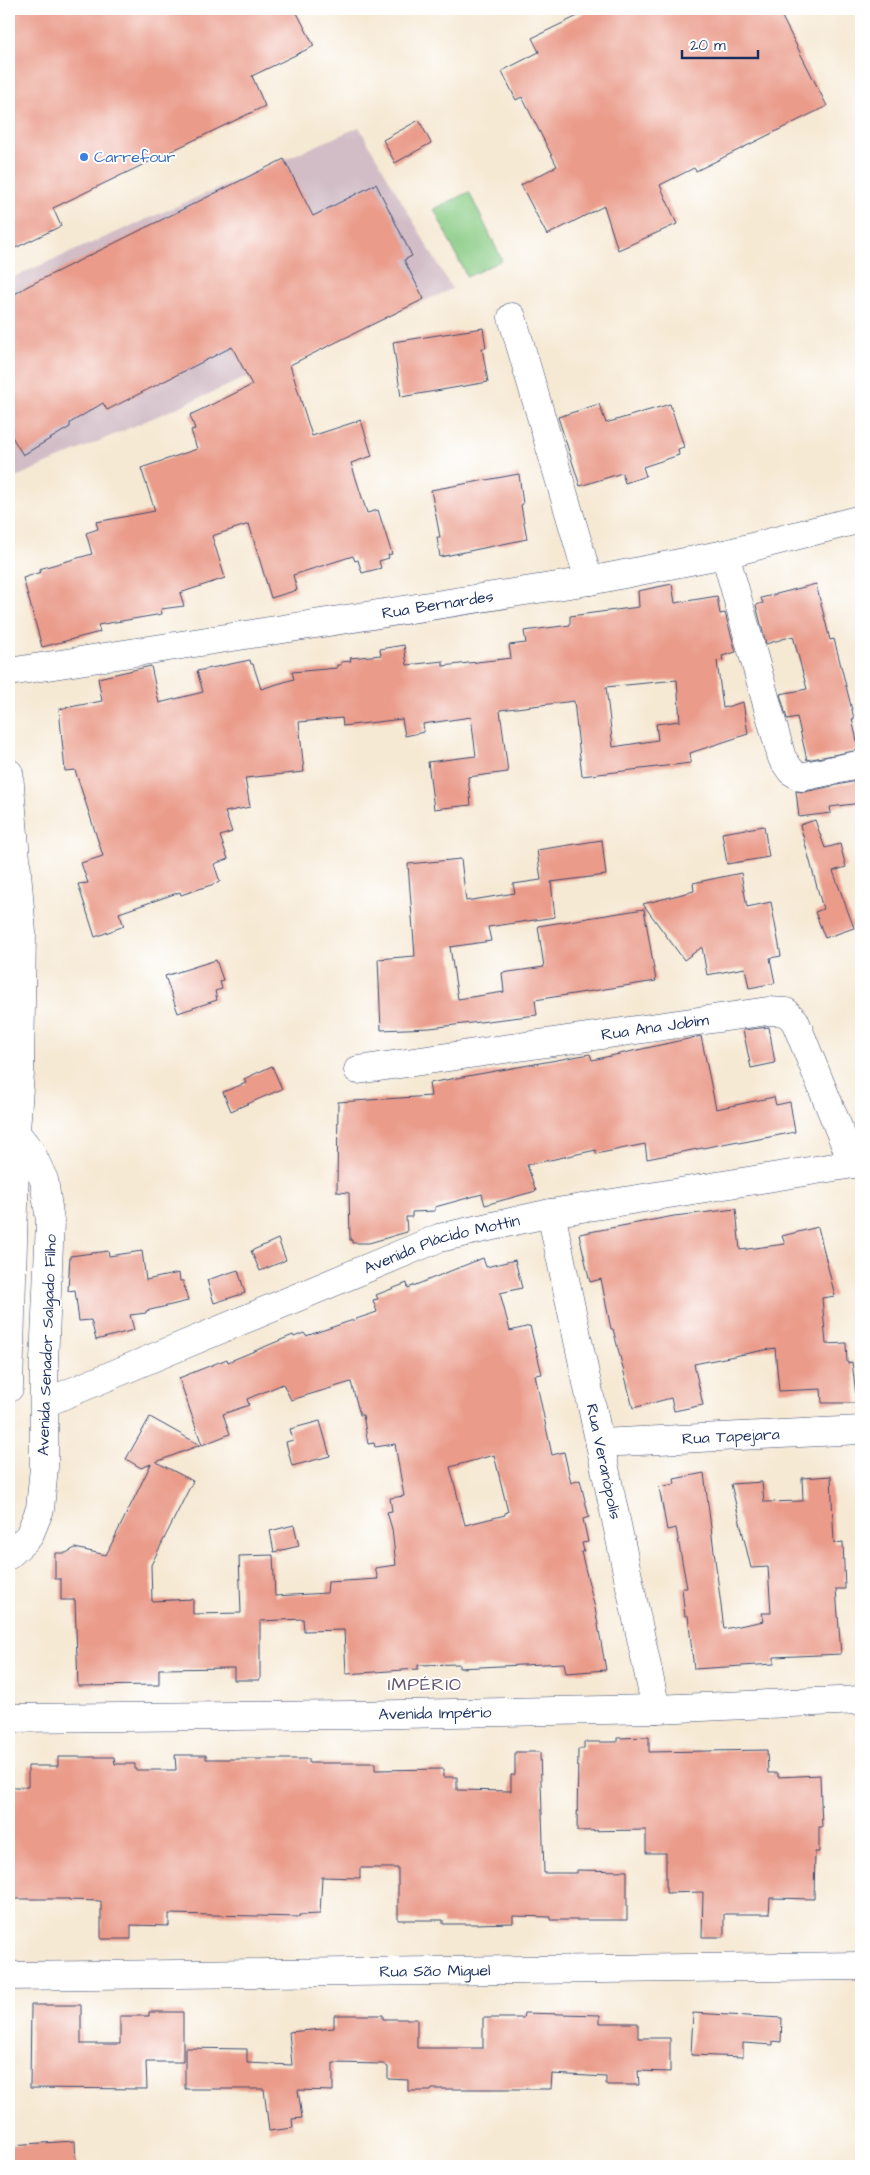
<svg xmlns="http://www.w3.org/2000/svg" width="870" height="2175" font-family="'Architects Daughter',sans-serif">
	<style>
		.industrial { fill: #d2bdc6 }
		.green { fill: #88cb83; stroke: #527d70 }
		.building { fill: #ea9b8a; fill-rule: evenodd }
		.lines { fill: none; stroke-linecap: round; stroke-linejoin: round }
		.street-casing { stroke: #3c4b70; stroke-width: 29 }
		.secondary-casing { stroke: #3c4b70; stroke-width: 29 }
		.primary-casing { stroke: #3c4b70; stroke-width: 29 }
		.street { stroke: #fff; stroke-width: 28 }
		.secondary { stroke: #fff; stroke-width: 28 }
		.primary { stroke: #fff; stroke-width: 28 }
		.shop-dot { fill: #3f7fe0; stroke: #fff; stroke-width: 2 }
		.labels { text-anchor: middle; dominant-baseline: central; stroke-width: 4; stroke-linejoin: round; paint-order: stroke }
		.shop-label { font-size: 16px; fill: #366cbe; stroke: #fff; text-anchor: start }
		.street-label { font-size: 16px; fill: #1b2f5e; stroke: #fff }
		.neighbourhood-label { font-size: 18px; letter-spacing: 1px; fill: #63556d; stroke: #fff }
	</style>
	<rect width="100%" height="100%" fill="#fff"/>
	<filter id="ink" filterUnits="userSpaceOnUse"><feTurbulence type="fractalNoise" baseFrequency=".02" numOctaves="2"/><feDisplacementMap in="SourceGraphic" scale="10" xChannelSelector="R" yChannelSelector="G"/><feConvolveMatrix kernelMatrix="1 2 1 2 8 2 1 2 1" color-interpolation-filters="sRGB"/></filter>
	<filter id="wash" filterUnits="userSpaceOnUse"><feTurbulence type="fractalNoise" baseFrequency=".0096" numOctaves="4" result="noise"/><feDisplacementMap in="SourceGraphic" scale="20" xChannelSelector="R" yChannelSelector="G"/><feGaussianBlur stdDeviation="1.12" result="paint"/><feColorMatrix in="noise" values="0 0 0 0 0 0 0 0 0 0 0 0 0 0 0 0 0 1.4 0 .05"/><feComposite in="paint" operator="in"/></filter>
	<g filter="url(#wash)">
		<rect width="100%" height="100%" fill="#f6e9d4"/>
		<path class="industrial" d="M359 127 452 289 9 480V279Z"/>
		<path class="green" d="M469 192 502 260 467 277 434 209Z"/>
		<g id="blocks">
			<path class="building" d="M9 9H295L314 46 252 76 265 106 53 208 61 226 9 251Z
				M592 9H778L827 106 696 171 694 168 660 185 677 224 618 250 604 206 547 235 521 185 557 166 522 97 516 100 502 71 539 52 532 38Z
				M419 120 431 143 395 163 383 140Z
				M284 159 313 216 376 184 412 256 404 260 424 299 290 365 312 436 361 420 372 456 351 463 367 513 378 510 392 554 388 555 389 558 379 561 381 568 362 573 358 560 355 561 353 556 293 575 297 590 271 598 249 524 212 536 225 578 180 593 184 606 161 609 162 614 98 625 100 632 42 647 23 578 41 572 39 569 92 554 86 533 98 529 96 522 155 511 141 468 197 449 191 430 195 429 190 415 252 385 232 347 107 410 103 403 70 423V427L23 455 9 432V298L26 287Z
				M483 328 486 348H482L488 382 401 397 393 342Z
				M599 404 606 423 670 404 684 447 678 449 679 455 643 467 646 476 625 483 622 473 580 486 558 417Z
				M519 474 523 504 521 505 527 539 440 557 437 537H440L431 490Z
				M672 584 675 603 717 596 720 614 725 613 736 652 722 656 723 660 717 661 723 708 743 702 748 734 690 753 691 763 582 776 574 701 500 710 508 772 468 777 471 805 434 809 428 762 476 756 471 717 423 724 424 732 405 736 402 719 343 726 342 718 299 722 304 772 245 778 250 807 225 812 232 832 220 836 228 859 214 864 220 882 181 895 180 892 119 913 124 926 95 937 78 884 88 883 81 863 103 856 75 770 65 771 59 709 102 701 98 678 151 666 159 703 203 692 197 671 250 660 251 664H253L261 689 294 679 292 672 337 668V665H341V662L351 661 350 658 381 655 380 649 404 645 407 665 443 661V666L511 658 509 645 526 643 524 631 570 625V616L639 607 638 591ZM677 680 680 721 656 724 658 740 613 747 606 687Z
				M816 584 830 640 834 639 841 666 852 710 854 719H852L859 750 807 760 797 717 787 719 780 694 807 689 793 636 766 644 756 605 763 603 761 598Z
				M861 780V803L830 807 831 813 799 817 796 791 804 792Z
				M815 820 825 848 840 844 846 867 833 871 854 928 825 938 815 912 823 909 800 825Z
				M764 826 769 857 727 864 722 833Z
				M602 840 606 875 551 882 555 917 488 927 491 941 450 947 458 999 504 992 502 973 544 967 538 926 644 909 656 981 535 1000 537 1015 430 1028 381 1030 378 959 415 956 408 864 461 859 466 901 515 893 513 884 541 880 537 850Z
				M741 873 747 907 771 902 781 956 770 958 775 983 749 988 745 968 707 975 702 947 684 960 643 904 694 891 693 883Z
				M216 960 223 980 220 981 222 989 215 991 217 1000 178 1013 165 976Z
				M769 1027 775 1063 751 1068 743 1030Z
				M701 1036 716 1109 774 1097 776 1105 790 1102 795 1132 739 1143 738 1141 647 1159 645 1144 596 1154V1150L527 1165 536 1191 485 1205 482 1194 435 1207V1211L412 1212V1217H406L407 1232 369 1243H352V1240H350L349 1193 337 1192 338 1102 431 1096 429 1083 590 1054 592 1060Z
				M272 1066 282 1089 231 1111 223 1092 246 1083 244 1079Z
				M736 1209 740 1250 785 1244 782 1236 818 1227 835 1296 822 1298 826 1344 846 1343 847 1363 852 1362 857 1403H822L821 1389 779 1391 775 1348 694 1364 703 1405 674 1411 671 1398 633 1408 613 1329H611L601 1279 590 1282 579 1234 674 1216Z
				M278 1239 286 1260 260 1271 251 1251Z
				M108 1251 109 1256 142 1251 146 1280 179 1273 180 1281H183L188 1301 146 1311V1313L130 1315 134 1330 96 1340 91 1320 79 1321 75 1290 68 1291 70 1256Z
				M483 1258 486 1267 515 1260 522 1288 500 1293 510 1331 530 1326 542 1374 535 1375 552 1455 564 1452 571 1483 580 1480 589 1517 583 1519 588 1542 582 1543 584 1551 581 1552 595 1608 606 1670 566 1673 564 1663 459 1668V1664L418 1665V1669L346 1674 344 1630 304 1631 303 1619 260 1621V1680H234V1668L159 1669V1685L78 1686 75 1600H61V1579H55V1553H66L75 1548 106 1555 151 1464 141 1468 126 1459 150 1417 200 1445 156 1462 193 1481 151 1565 152 1601 193 1599V1614L241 1613 239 1556 273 1555 275 1596 327 1593 328 1582 378 1579 375 1568 396 1565 392 1529 387 1512 392 1511 390 1498 404 1496 395 1444 375 1447 374 1443 368 1444 363 1415H360L351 1382 291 1400 283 1384 247 1399 249 1405 223 1414 230 1434 202 1445 179 1378 227 1359 228 1362 293 1335 294 1337 304 1333 306 1336 377 1312 373 1300 378 1299 376 1295 407 1283 408 1288ZM494 1455 508 1512 505 1513V1515L465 1525 450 1467Z
				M238 1270 245 1293 214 1303 207 1280Z
				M320 1421 330 1456 292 1466 286 1442 293 1440 290 1429Z
				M704 1473 724 1629 764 1621 762 1613H771L768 1567 751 1568 731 1484 762 1482 764 1502 803 1501 802 1478 831 1476 834 1543 843 1542 845 1589H836L841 1654 774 1657V1664L694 1669 688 1616H685L682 1588H687L676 1528 667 1530 659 1487 675 1484 674 1479Z
				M294 1525 299 1546 274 1552 270 1531Z
				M649 1737V1752L767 1750 768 1773H778V1777L820 1775 822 1827H819V1852H815L814 1899 770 1898 769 1914H724V1937H702L703 1892 666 1893V1853H646V1830L577 1831 578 1749H584V1742H617V1738Z
				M515 1752H540L544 1873H577V1870L627 1871V1920H551V1917L513 1916V1923L474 1924H443V1920H398V1868H360V1878L322 1877 320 1914 299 1915V1917L169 1914V1926L131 1925V1939H101V1901L69 1900V1899H9V1787H28V1766H58V1757H114L115 1764H135V1770H176L175 1755H206V1759H309V1763H375V1770L443 1769V1777H457V1790L511 1791V1775H515Z
				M31 2005H81V2044H120V2016H149V2012H183V2062H146L147 2089 30 2088Z
				M524 2013 600 2015V2023H638V2038H670V2072L638 2071 639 2085H606V2077L552 2074 551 2089H432L431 2091H408V2080L388 2079V2067L383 2064 333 2063V2091L298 2090 302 2118 292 2119 293 2128 269 2131 264 2089H185V2048L247 2049V2063L292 2065 289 2032 334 2028V2015H383V2019H417V2048H483V2018H523Z
				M693 2013 782 2018 781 2042 773 2041V2045L743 2043V2057L691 2055Z
				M75 2141 76 2166H9V2145Z"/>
		</g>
	</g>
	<g filter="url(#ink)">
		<use href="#blocks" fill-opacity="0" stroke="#3c4b70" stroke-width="1"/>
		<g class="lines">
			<g class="street-casing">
				<g id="street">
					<path d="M512 317 589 581"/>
					<path d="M725 554 782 758 791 771 801 777 858 765"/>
					<path id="s1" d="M9 672 589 581 725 554 861 519"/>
					<path id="s2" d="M358 1070 768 1011 786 1012 795 1021 853 1164"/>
					<path id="s3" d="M551 1213 656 1709"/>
					<path id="s4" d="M600 1443 861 1430"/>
					<path id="s5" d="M9 1718 351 1715 656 1709 861 1700"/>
					<path id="s6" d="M9 1976 861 1966"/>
				</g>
			</g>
			<g class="secondary-casing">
				<g id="secondary">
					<path d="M9 1124 31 1152 44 1180 50 1221 44 1362V1467L40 1509 29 1536 9 1555"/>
					<path id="s7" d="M45 1403 439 1238 551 1213 853 1164 861 1165"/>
				</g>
			</g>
			<g class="primary-casing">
				<path id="primary" d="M9 773 22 933 20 1073 16 1131 9 1388"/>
			</g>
			<use href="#street" class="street"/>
			<use href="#secondary" class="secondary"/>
			<use href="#primary" class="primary"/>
		</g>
	</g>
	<circle class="shop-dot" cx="84" cy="157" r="5"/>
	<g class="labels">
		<g class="shop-label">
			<text x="94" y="157">Carrefour</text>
		</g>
		<g class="street-label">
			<text stroke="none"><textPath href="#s1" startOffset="434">Rua Bernardes</textPath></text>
			<text stroke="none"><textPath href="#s2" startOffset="300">Rua Ana Jobim</textPath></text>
			<text stroke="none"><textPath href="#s7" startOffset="428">Avenida Plácido Mottin</textPath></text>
			<text transform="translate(47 1345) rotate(-88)">Avenida Senador Salgado Filho</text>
			<text stroke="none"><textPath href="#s4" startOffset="131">Rua Tapejara</textPath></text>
			<text stroke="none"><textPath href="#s3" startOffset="254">Rua Veranópolis</textPath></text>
			<text stroke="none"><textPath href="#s5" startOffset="426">Avenida Império</textPath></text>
			<text stroke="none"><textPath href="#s6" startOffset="426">Rua São Miguel</textPath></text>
		</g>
		<g class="neighbourhood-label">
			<text x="425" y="1684">IMPÉRIO</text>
		</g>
	</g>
	<rect width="870" height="2175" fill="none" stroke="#fff" stroke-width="30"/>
	<path d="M682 50v8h76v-8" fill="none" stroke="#1b2f5e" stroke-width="2.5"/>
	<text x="690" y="50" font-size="15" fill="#1b2f5e" stroke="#ffffff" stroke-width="4" paint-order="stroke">20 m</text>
</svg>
